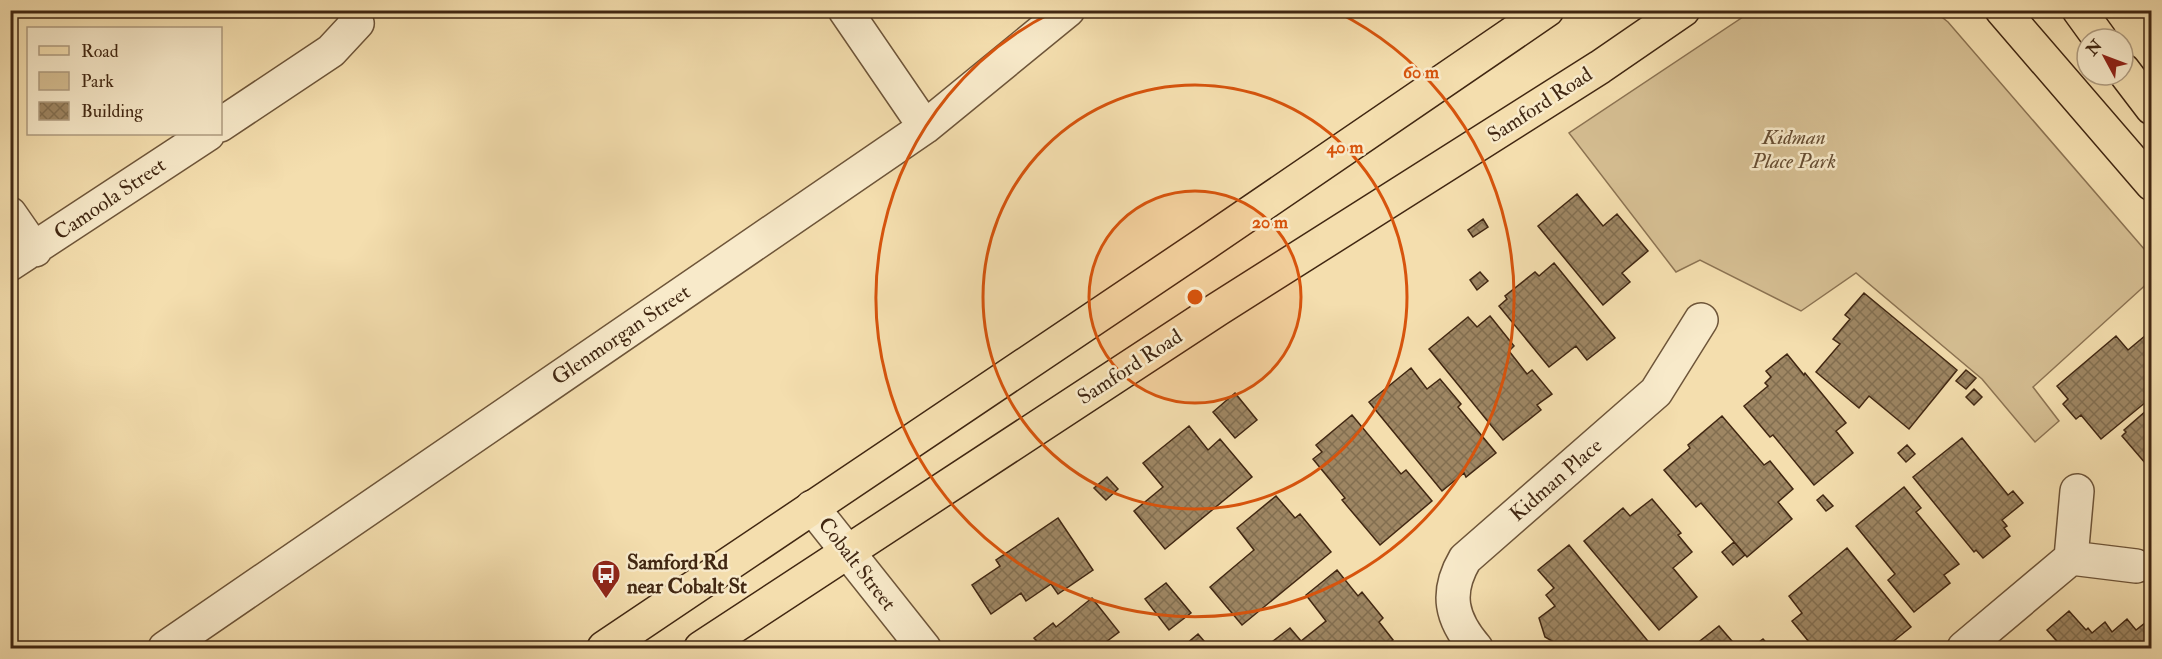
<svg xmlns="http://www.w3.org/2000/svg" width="2162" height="659" font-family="'IM FELL Double Pica',serif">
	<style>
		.green { fill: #d6bf93; stroke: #8c7352; stroke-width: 1.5 }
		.building { fill: url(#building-cross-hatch); stroke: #412712; stroke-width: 1.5 }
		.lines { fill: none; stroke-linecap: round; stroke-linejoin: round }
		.minor-casing { stroke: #6e5539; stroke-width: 36 }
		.major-casing { stroke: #412712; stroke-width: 36 }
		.minor { stroke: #f8eaca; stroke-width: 33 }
		.major { stroke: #f4deae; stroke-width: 33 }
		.ring { fill: none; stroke: #d7540d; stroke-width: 3 }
		.labels { text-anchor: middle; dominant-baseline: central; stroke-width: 5; stroke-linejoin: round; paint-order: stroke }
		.street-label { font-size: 21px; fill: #412712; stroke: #f8eaca }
		.park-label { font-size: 21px; font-style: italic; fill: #664d32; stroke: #f8eaca }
		.poi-label { font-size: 21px; font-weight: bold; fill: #412712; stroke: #f8eaca; text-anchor: start }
		.centre { fill: #d7540d; stroke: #f8eaca; stroke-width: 3 }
		.ring-label { font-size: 18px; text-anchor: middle; font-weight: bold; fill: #d7540d; stroke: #f8eaca; stroke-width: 5; stroke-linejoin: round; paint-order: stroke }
	</style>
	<defs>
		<pattern id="building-cross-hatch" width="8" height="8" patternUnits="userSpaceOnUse" patternTransform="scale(1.5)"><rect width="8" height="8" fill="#9e8663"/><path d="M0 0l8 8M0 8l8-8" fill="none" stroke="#826e50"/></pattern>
	</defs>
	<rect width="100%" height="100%" fill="#f4deae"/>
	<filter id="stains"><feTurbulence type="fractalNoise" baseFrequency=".00333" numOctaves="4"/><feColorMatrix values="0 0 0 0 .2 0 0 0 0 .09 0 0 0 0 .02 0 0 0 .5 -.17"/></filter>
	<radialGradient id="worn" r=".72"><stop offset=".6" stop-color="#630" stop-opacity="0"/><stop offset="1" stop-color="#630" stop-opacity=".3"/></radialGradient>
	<path class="green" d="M1752 11H1934L1948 22 2151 257V280L2033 387 2059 421 2035 442 1982 379 1856 273 1801 311 1700 260 1676 272 1569 133Z"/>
	<path class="building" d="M1577 194 1603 226 1617 214 1648 251 1622 273 1630 282 1603 305 1538 226Z
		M1483 219 1488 227 1473 237 1468 230Z
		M1554 263 1615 338 1587 360 1576 346 1549 367 1499 306 1507 299 1505 296 1535 272 1539 276Z
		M1480 272 1488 281 1477 290 1470 280Z
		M1864 293 1957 370 1909 429 1869 396 1859 408 1816 372 1840 344 1833 339 1850 319 1845 315Z
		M1490 316 1514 346 1509 351 1527 374 1532 370 1552 394 1537 405 1541 410 1503 440 1429 349 1468 317 1477 327Z
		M2152 330V397L2101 439 2081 415 2076 419 2063 404 2068 399 2057 386 2116 336 2128 350Z
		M1787 354 1804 375 1805 373 1846 423 1836 431 1853 453 1814 485 1773 435 1770 437 1744 406 1768 386 1765 383 1771 377 1766 371Z
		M1411 368 1427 389 1440 379 1461 404 1458 407 1496 453 1466 477 1464 473 1442 491 1369 402Z
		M1966 370 1976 378 1966 389 1956 381Z
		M1974 389 1982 397 1974 405 1966 397Z
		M1235 393 1257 420 1235 438 1213 412Z
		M2147 410 2152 415V471L2122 436 2126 432 2124 430Z
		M1352 415 1401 474 1406 470 1432 501 1380 545 1342 500 1345 498 1313 459 1322 452 1316 445Z
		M1722 416 1764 465 1770 461 1793 489 1778 502 1792 519 1747 557 1701 503 1696 507 1664 470 1690 448 1688 445Z
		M1189 426 1208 450 1220 439 1252 477 1165 549 1134 511 1163 487 1143 463Z
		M1962 438 2008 495 2013 491 2023 503 2002 520 2007 526 2004 528 2010 536 1983 558 1976 550 1974 552 1913 477Z
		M1907 445 1915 454 1906 462 1898 453Z
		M1107 477 1118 489 1106 500 1094 488Z
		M1904 487 1921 508 1916 512 1959 564 1944 575 1950 583 1914 612 1888 580 1895 574 1856 526Z
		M1823 495 1833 506 1826 511 1817 500Z
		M1276 496 1295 518 1300 514 1331 552 1242 625 1210 587 1254 550 1237 528Z
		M1652 499 1681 533 1678 535 1692 552 1673 568 1697 597 1659 630 1584 541 1623 508 1630 516Z
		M1058 518 1093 570 1058 594 1051 584 1026 601 1021 593 991 614 972 585 1000 566 996 560Z
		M1734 542 1745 555 1733 565 1722 552Z
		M1569 545 1652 646 1649 648H1564L1545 637 1539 618 1555 606 1546 595 1554 588 1538 570Z
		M1847 548 1911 627 1885 648H1879L1877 646 1874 648H1814L1792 621 1802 613 1789 596Z
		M1337 570 1358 596 1362 592 1383 618 1379 622 1393 640 1383 648H1264L1290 628 1301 641 1326 621 1306 595Z
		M1166 583 1191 613 1169 630 1145 599Z
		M1092 598 1119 632 1106 642 1112 648H1043L1034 638 1053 623 1056 627Z
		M2069 611 2086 630 2088 628 2092 633 2105 622 2112 632 2127 619 2136 630 2145 623 2152 630V648H2063L2047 630Z
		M1719 626 1738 648H1691Z
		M1198 634 1210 648H1187L1185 645Z
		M1763 639 1771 648H1751Z"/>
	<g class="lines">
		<g class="minor-casing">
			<path id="minor" d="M845 10 925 127
				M220 125 331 51 357 23 353 10
				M10 214 35 250
				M10 264 208 134
				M2077 491 2071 558 2136 566
				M812 507 924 648
				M165 648 925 127 1068 10
				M1476 648C1451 619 1445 593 1465 559L1656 392 1701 320
				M1964 648 2071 558"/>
		</g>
		<g class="major-casing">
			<path id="major" d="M2002 10 2152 184
				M2079 10 2100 39
				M2123 70 2152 108
				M604 648 1206 243 1547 10
				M701 648 1218 309 1600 67 1683 10"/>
		</g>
		<use href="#minor" class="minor"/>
		<use href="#major" class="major"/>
	</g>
	<circle cx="1195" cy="297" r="106" fill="#d7540d" fill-opacity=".12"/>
	<g class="ring">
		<circle cx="1195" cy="297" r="106"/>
		<circle cx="1195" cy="297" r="212"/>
		<path d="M1337 12A319 319 0 1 1 1053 12"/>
	</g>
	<defs>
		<g id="bus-pin" transform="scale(1.5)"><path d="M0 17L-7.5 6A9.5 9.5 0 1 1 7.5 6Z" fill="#8f2418" stroke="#f8eaca"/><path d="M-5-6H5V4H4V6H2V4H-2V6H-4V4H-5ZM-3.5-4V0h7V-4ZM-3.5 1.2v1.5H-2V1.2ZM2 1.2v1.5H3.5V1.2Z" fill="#fff"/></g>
	</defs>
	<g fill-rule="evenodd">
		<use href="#bus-pin" x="606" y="574"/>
	</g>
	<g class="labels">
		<g class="street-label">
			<text transform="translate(1540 105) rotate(-33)">Samford Road</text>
			<text transform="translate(110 199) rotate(-34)">Camoola Street</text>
			<text transform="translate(621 335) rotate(-34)">Glenmorgan Street</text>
			<text transform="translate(1130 367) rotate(-33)">Samford Road</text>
			<text transform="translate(1556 480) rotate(-41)">Kidman Place</text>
			<text transform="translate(857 564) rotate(52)">Cobalt Street</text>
		</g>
		<g class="park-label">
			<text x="1794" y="137">Kidman<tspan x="1794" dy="24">Place Park</tspan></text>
		</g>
		<g class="poi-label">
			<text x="627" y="562">Samford Rd<tspan x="627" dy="24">near Cobalt St</tspan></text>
		</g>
	</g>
	<circle cx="1195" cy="297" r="9" class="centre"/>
	<g class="ring-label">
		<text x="1421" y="78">60 m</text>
		<text x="1345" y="153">40 m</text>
		<text x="1270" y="228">20 m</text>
	</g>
	<rect width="2162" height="659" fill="none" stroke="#f4deae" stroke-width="36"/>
	<rect x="12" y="12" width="2138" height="635" fill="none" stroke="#412712" stroke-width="3"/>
	<rect x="18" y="18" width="2126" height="623" fill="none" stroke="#412712" stroke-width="1.5"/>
	<rect x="27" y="27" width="195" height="108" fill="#f8eaca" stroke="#af9c80" stroke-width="1.5"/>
	<rect x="39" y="46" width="30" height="9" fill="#f4deae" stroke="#af9c80" stroke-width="1.5"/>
	<text x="81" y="57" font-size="18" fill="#412712">Road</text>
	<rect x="39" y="72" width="30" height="18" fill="#d6bf93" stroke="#af9c80" stroke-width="1.5"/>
	<text x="81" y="87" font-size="18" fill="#412712">Park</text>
	<rect x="39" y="102" width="30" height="18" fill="url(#building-cross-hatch)" stroke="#af9c80" stroke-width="1.5"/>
	<text x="81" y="117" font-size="18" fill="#412712">Building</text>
	<g transform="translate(2105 57) rotate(311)"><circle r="28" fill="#f8eaca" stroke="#af9c80" stroke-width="1.5"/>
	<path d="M0-4.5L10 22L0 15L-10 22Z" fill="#8f2418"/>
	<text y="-9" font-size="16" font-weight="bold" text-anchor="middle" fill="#412712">N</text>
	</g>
	<rect width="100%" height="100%" filter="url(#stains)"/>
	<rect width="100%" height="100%" fill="url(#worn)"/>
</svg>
